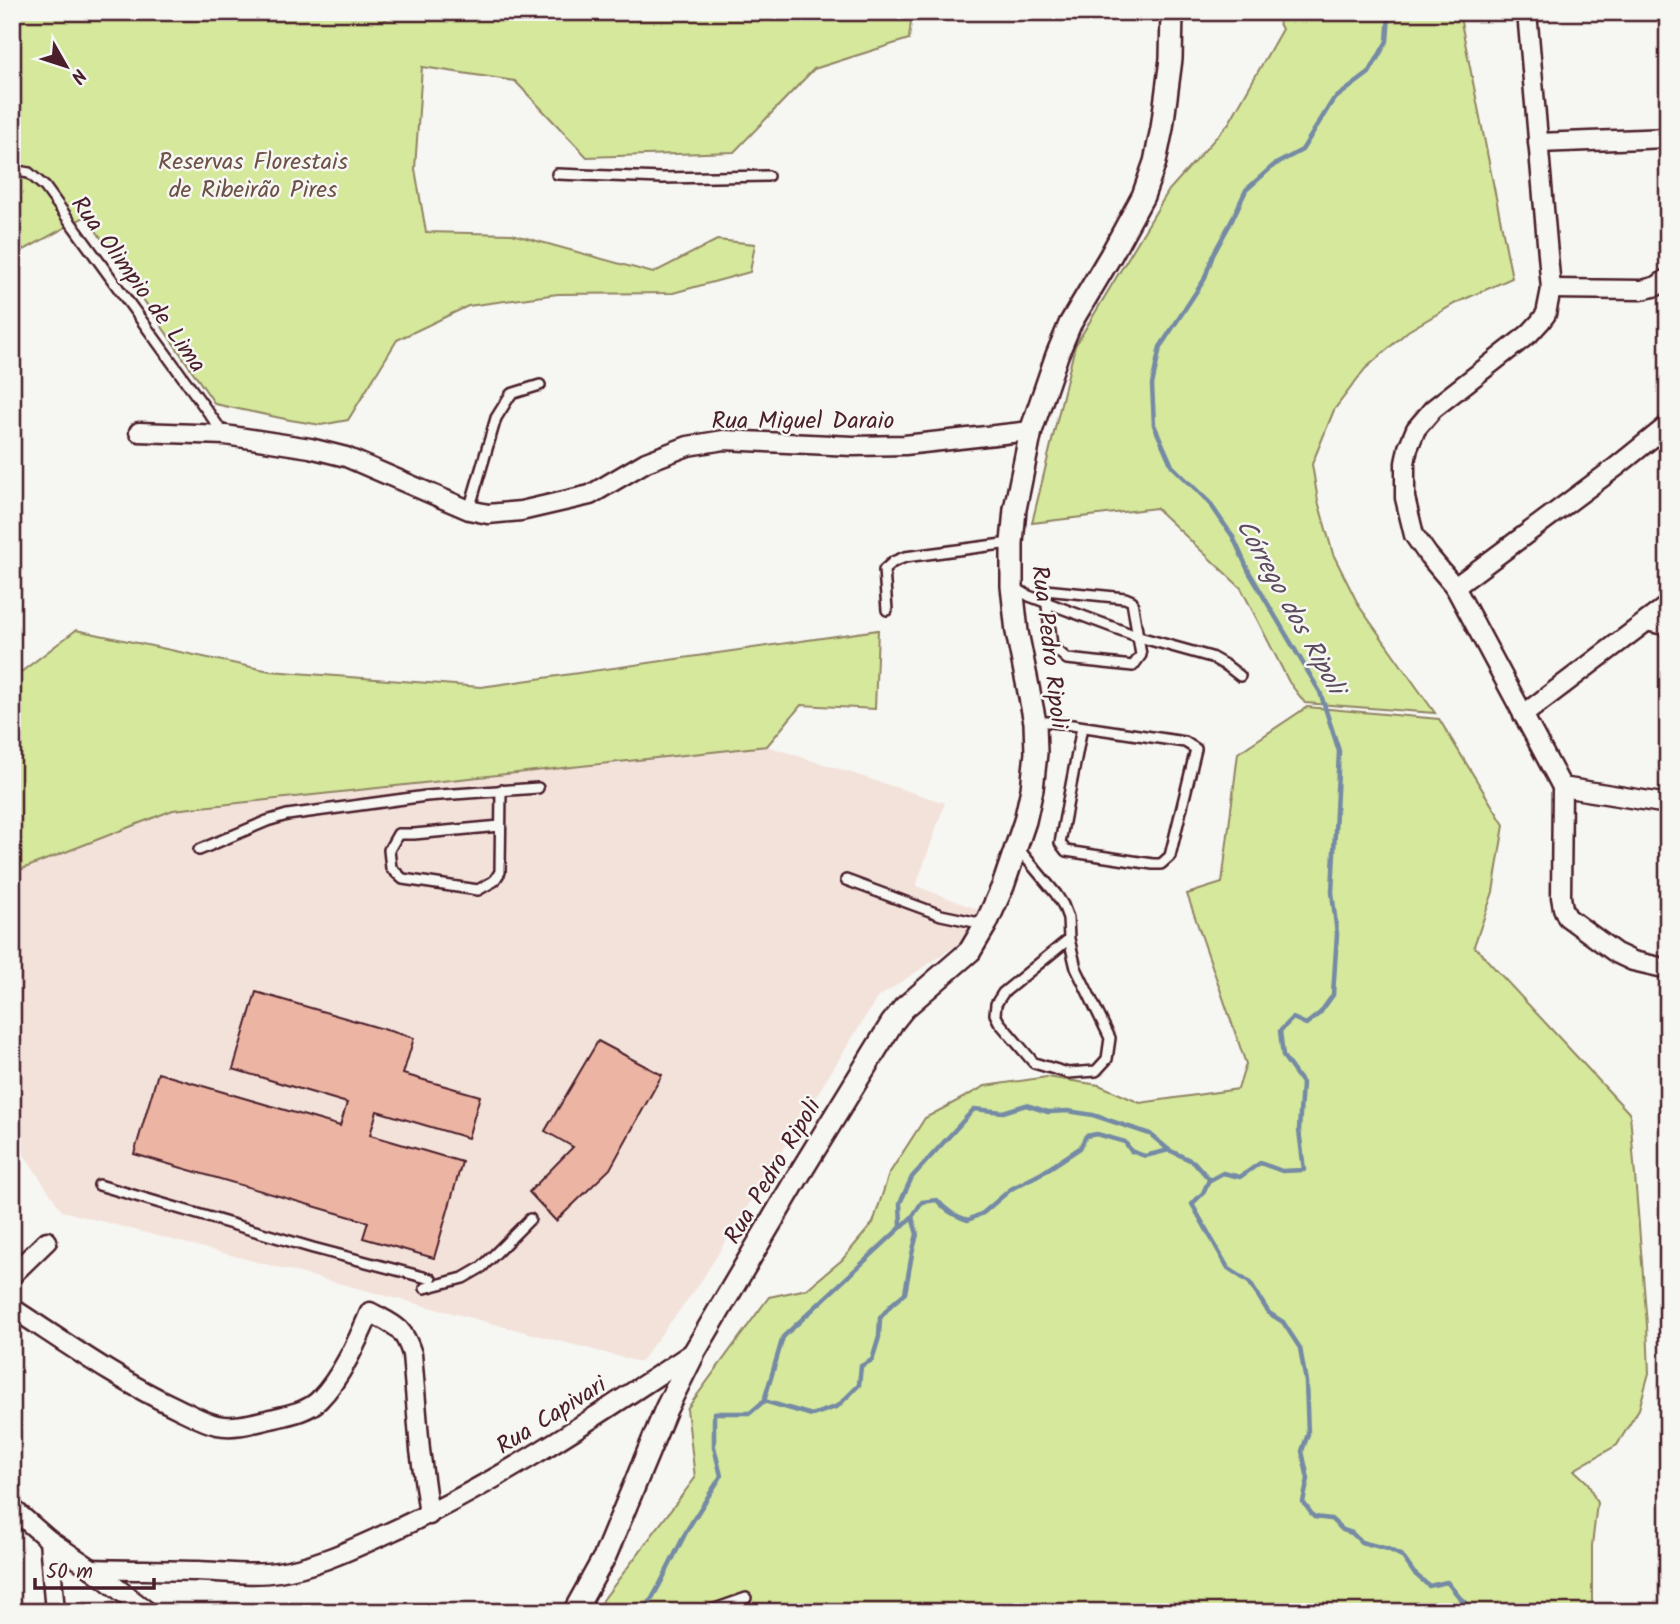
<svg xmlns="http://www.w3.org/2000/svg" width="1680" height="1624" font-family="Kalam,sans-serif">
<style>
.built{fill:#f3e2da}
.green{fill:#d5e89c;stroke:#908464;stroke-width:2}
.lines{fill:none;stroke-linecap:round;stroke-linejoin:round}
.stream{stroke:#758aa4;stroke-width:4.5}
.building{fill:#ecb4a3;stroke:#4a1f2b;stroke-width:2}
.service-casing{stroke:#4a1f2b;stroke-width:14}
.minor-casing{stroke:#4a1f2b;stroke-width:23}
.tertiary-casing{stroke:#4a1f2b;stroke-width:26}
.service{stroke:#f6f6f2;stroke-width:9}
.minor{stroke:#f6f6f2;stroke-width:18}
.tertiary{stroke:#f6f6f2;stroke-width:21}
.labels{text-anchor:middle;stroke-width:5;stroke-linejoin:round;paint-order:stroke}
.park-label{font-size:24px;fill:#6d5147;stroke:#f6f6f2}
.street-label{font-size:24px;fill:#4a1f2b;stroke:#f6f6f2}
.water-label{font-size:26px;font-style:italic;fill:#5c4c5d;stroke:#f6f6f2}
</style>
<rect width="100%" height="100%" fill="#f6f6f2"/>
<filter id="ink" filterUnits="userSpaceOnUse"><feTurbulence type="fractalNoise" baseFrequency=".0143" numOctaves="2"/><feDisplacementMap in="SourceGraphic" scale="14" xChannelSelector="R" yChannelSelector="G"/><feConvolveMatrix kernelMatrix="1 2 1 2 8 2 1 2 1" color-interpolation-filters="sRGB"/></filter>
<g filter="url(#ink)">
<path class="built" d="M767 746 945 803 916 886 979 910 963 941 877 998 698 1286 640 1362 62 1211 12 1137V873L173 810Z"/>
<g class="green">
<path d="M12 12H381L385 19 406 12H912L909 39 814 69 734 152 587 157 515 81 422 67 415 169 426 232 512 234 653 273 717 240 755 244 750 272 673 293 558 294 468 306 397 340 348 420 321 425 290 420 215 404 86 216 24 250 12 237Z"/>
<path d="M1273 12H1459L1512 278 1456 303 1408 331 1365 369 1334 410 1312 464 1318 501 1333 554 1359 606 1435 713 1305 703 1289 682 1241 588 1156 508 1032 523 1075 346 1169 190 1229 123 1282 29Z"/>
<path d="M76 630 270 671 481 687 878 630 875 709 801 705 767 746 173 810 12 873V679Z"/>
<path d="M1307 707 1439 719 1504 825 1493 892 1474 946 1630 1114 1647 1325 1649 1373 1639 1409 1617 1445 1574 1470 1588 1483 1597 1503 1592 1546V1612H594L695 1478 687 1409 769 1297 807 1289 842 1260 873 1223 889 1174 925 1118 985 1086 1047 1077 1099 1085 1140 1103 1238 1089 1246 1064 1187 894 1222 883 1238 753Z"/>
</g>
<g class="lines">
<g class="stream">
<path d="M1209 1180 1203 1193 1192 1204 1228 1268 1250 1283 1269 1313 1283 1322 1300 1348 1306 1382 1307 1407 1308 1434 1302 1451 1308 1479 1303 1502 1314 1517 1331 1519 1343 1530 1352 1533 1361 1542 1388 1549 1402 1556 1414 1573 1429 1586 1447 1582 1460 1598 1476 1612"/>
<path d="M901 1226 900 1203 912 1177 974 1109 1003 1112 1026 1105 1048 1112 1068 1111 1093 1115 1150 1134 1169 1150"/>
<path d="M764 1401 812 1415 838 1406 859 1385 861 1366 872 1360 879 1337 880 1318 891 1305 905 1293 912 1254 917 1234 912 1217"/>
<path d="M644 1612 659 1586 687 1530 721 1476 714 1447V1413H750L764 1401 783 1337 912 1217 922 1202 937 1200C946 1211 955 1216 968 1220L983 1213 1011 1189 1042 1173 1080 1148 1086 1136 1097 1134 1125 1142 1131 1151 1145 1156 1169 1150 1194 1162 1210 1180 1223 1173 1240 1177 1260 1163 1282 1171 1304 1170 1299 1130 1302 1083 1283 1056 1280 1031 1293 1018 1306 1024 1320 1013 1333 995 1337 934 1332 892 1339 751 1320 692 1249 572 1233 537 1209 502 1172 466 1154 425 1152 385 1160 347 1204 280 1213 255 1232 220 1246 190 1274 165 1302 150 1333 100 1369 73 1387 41 1389 14 1388 12"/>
</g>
</g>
<g class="building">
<path d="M256 992 414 1038 403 1074 480 1096 468 1138 377 1111 370 1135 462 1162 434 1258 363 1238 368 1222 134 1154 158 1073 340 1126 347 1103 233 1069Z"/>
<path d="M598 1041 662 1075 610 1169 556 1221 529 1192 573 1147 545 1131Z"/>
</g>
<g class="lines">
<g class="service-casing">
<g id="service">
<path d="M12 170 29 173 45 187 224 434"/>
<path d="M557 174 662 178 768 176"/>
<path d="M469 510 496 418 511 394 540 385"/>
<path d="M1014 587 1029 596 1139 637 1211 657 1227 666 1240 676"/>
<path d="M1045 590 1125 598 1132 601 1141 655 1133 666 1067 659 1052 646Z"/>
<path d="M887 610 884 570 893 562 905 557 1010 543"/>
<path d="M1035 722H1052L1185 742 1196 749 1170 856 1161 864H1153L1066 851 1060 843 1082 727"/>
<path d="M500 826 414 834H398L389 850 391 868 403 879 478 890 494 881 500 872 501 790"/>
<path d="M1017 847 1056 894 1063 905 1068 918 1069 939 1076 968 1110 1038 1107 1059 1096 1071 1068 1073 1034 1063 999 1022 995 1014 996 1004 1003 993 1069 939"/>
<path d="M199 850 267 821 287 815 426 796 538 788"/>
<path d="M846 880 941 915 984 924"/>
<path d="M99 1185 313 1248 431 1279"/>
<path d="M425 1288 463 1278 482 1267 530 1219"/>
<path d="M580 1604 603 1612"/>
<path d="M706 1612 746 1598"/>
</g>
</g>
<g class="minor-casing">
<g id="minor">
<path d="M1527 12 1551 289 1546 314 1540 322 1530 333 1433 409 1416 429 1408 448 1405 463V498L1414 535 1428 555 1455 587 1562 787 1561 897 1563 908 1567 917 1616 953 1633 961 1668 969"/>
<path d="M1538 143 1668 138"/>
<path d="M1551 289 1642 290 1657 286 1668 278"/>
<path d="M139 432 225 435 310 448 346 457 469 510 488 514 521 511 590 495 646 462 688 446 724 440 853 446 905 445 1031 431"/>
<path d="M1455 587 1616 467 1668 425"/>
<path d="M1647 621 1668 626"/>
<path d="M1523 715 1668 605"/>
<path d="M1562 787 1668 804"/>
<path d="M12 1275 47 1241"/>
<path d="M12 1308C66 1343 119 1381 177 1408 190 1414 203 1422 217 1425 236 1429 256 1422 275 1418 291 1414 308 1411 319 1400 341 1378 358 1340 370 1312 394 1325 403 1326 412 1354L420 1450 429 1515"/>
<path d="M12 1508 49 1540 92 1569 148 1612"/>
<path d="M49 1540 55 1612"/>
<path d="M92 1569C127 1570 163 1570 198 1571 225 1572 252 1576 278 1572 318 1566 352 1549 388 1533 497 1484 596 1416 695 1351"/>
</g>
</g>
<g class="tertiary-casing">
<path id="tertiary" d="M574 1612 605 1556 666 1409 695 1351 797 1178 892 1023 904 1008 970 951 986 924 1003 886 1025 821 1032 789 1036 753 1035 722 1017 632 1012 586V543L1015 509 1031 431 1057 355 1070 324 1111 255 1143 196 1155 162 1162 128 1171 59 1172 12"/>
</g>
<use href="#service" class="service"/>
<use href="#minor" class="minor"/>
<use href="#tertiary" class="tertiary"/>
</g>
</g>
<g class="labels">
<g class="park-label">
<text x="253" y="169">Reservas Florestais<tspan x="253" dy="28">de Ribeirão Pires</tspan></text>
</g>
<g class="street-label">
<text transform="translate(139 284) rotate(54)" y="8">Rua Olimpio de Lima</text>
<text x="803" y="428">Rua Miguel Daraio</text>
<text transform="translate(1050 647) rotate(83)" y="8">Rua Pedro Ripoli</text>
<text transform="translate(772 1171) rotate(-59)" y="8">Rua Pedro Ripoli</text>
<text transform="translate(551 1415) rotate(-32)" y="8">Rua Capivari</text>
</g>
<g class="water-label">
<text transform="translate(1291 606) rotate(61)" y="9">Córrego dos Ripoli</text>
</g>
</g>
<rect width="1680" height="1624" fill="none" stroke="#f6f6f2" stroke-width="42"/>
<rect x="21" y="21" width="1638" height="1582" fill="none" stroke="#4a1f2b" stroke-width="2.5" filter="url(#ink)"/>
<g transform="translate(66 66) rotate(129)" stroke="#f6f6f2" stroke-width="5" paint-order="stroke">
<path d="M0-5L12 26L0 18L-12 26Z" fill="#4a1f2b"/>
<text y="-10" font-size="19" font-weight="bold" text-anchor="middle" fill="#4a1f2b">N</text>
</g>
<path d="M35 1578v10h119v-10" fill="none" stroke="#4a1f2b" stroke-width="3.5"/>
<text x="46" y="1578" font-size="21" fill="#4a1f2b" stroke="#f6f6f2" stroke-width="5" paint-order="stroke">50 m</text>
</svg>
